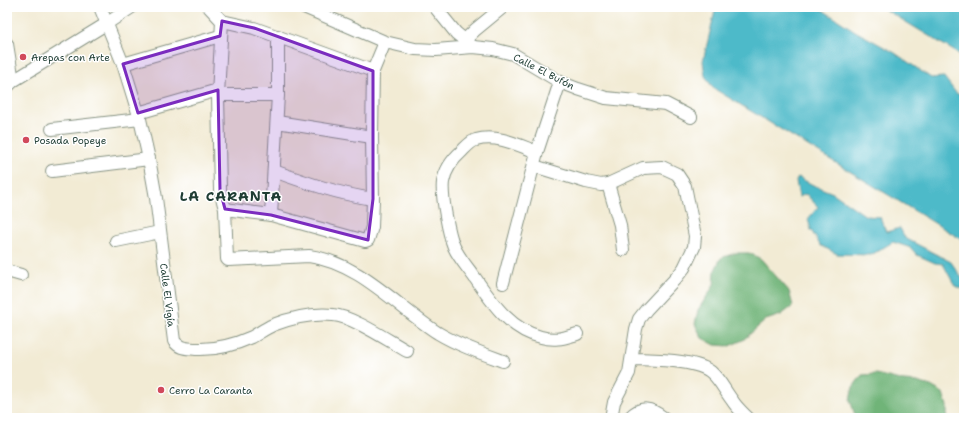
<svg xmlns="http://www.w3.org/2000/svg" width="971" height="425" font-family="'Shantell Sans',sans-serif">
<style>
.forest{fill:#70b478;stroke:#487856}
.water{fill:#4ebac9;stroke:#367c7e}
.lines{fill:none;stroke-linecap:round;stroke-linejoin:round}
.minor-casing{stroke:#889484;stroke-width:14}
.minor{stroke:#fff;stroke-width:12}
.marked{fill:#7b2cbf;fill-opacity:0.2;stroke:#7b2cbf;stroke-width:3;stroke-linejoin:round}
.poi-dot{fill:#d1495b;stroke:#fff;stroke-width:1.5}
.labels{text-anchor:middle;stroke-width:3;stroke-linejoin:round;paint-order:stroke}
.poi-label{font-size:10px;fill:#1f3d34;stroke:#fff;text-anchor:start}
.street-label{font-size:10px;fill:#1f3d34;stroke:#fff}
.district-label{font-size:14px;font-weight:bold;letter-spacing:1px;fill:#1f3d34;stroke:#fff}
</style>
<rect width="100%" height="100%" fill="#fff"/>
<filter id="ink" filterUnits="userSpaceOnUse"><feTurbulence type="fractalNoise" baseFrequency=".025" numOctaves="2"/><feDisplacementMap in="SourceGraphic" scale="8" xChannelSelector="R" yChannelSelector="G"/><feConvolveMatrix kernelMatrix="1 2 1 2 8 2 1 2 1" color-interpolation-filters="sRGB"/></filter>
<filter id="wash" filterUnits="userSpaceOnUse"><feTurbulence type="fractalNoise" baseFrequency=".012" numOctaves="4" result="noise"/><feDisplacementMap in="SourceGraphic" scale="16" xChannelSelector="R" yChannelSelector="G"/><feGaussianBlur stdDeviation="0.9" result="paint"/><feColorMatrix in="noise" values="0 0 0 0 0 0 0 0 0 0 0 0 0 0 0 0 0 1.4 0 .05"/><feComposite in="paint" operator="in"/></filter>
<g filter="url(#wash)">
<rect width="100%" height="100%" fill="#f2ebd4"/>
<g class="forest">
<path d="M735 253H749L761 259 789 291 793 306 781 315 766 320 743 340 729 346 715 345 702 338 695 324 698 310 714 285 715 270 721 258Z"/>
<path d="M876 374 904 381 917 382 931 386 943 393 947 406V418H856L850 400 853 387 862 375Z"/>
</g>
<g class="water">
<path d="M716 7H818L855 31 895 53 931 78 944 77 956 93 964 97V241L713 88 705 76 703 61Z"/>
<path d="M881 7H964V57Z"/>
<path d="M798 177 813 185 833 193 866 216 880 217 886 232 900 228 905 238 951 262 964 281V290L955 286 943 264 935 263 917 255 911 248 893 242 871 255 837 254 820 245 811 230 808 219 818 207 806 194 799 197 796 181Z"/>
</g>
</g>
<g filter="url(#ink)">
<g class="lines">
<g class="minor-casing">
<g id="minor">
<path d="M100 7 123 64 140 119 149 159 156 198 174 341C180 349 186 348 196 349 216 350 234 345 252 337 259 333 266 328 273 325 291 318 314 313 333 315 352 316 389 341 407 351"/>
<path d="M209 7 222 21 218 95 220 190 225 209 227 259 228 260 309 256C360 263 397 307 438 333 458 345 481 353 503 361"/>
<path d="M304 7 385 42 415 49 436 50 473 47 493 49 513 54 560 82 578 89 606 98 666 104 691 117"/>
<path d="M435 7 456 33 473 47"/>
<path d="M222 21 254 28 373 71"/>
<path d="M464 41 475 30 503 7"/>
<path d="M7 44 13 81"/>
<path d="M123 64 220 36"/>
<path d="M7 87 13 81 106 24 132 7"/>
<path d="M218 95H278"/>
<path d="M138 113 218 90"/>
<path d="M277 122 372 137"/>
<path d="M52 129 140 119"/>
<path d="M537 152C518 145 497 134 476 140 471 141 466 147 462 151 453 159 445 170 443 182 441 196 449 235 454 247 459 258 468 268 475 278 492 302 510 330 541 337 555 341 563 338 577 334"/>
<path d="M534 166 586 182 601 185 608 184 643 168 662 167 677 174 685 186 695 236 694 247 684 268 676 278 646 310 639 319 636 329 629 373 614 402 611 418"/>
<path d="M52 171 149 159"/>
<path d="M274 171C307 183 339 194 373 199"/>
<path d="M608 184 620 225 623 250"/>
<path d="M225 209 271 215 365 241 368 240 372 227 373 199 372 137 373 71 385 42"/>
<path d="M271 215 278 95V36"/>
<path d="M116 241 160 232"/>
<path d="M7 271 21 275"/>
<path d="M503 283 537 152 560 82"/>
<path d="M632 359C652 360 698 359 712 373 720 380 725 391 732 400 736 407 743 413 748 418"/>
<path d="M629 418C641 405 651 408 664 418"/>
</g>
</g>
<use href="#minor" class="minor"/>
</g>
</g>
<path class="marked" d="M222 21 254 28 373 71V199L368 240 271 215 225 209 220 190 218 90 138 113 123 64 220 36Z"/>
<g class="poi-dot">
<circle cx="23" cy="57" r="4"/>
<circle cx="26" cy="140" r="4"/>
<circle cx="161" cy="390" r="4"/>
</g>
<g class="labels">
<g class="poi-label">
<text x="31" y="61">Arepas con Arte</text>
<text x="34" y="144">Posada Popeye</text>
<text x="169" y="394">Cerro La Caranta</text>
</g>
<g class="street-label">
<text transform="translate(544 71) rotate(27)" y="4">Calle El Bufón</text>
<text transform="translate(168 295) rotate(83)" y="4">Calle El Vigía</text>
</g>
<g class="district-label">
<text x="231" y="201">LA CARANTA</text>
</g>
</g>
<rect width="971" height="425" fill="none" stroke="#fff" stroke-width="24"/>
</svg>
